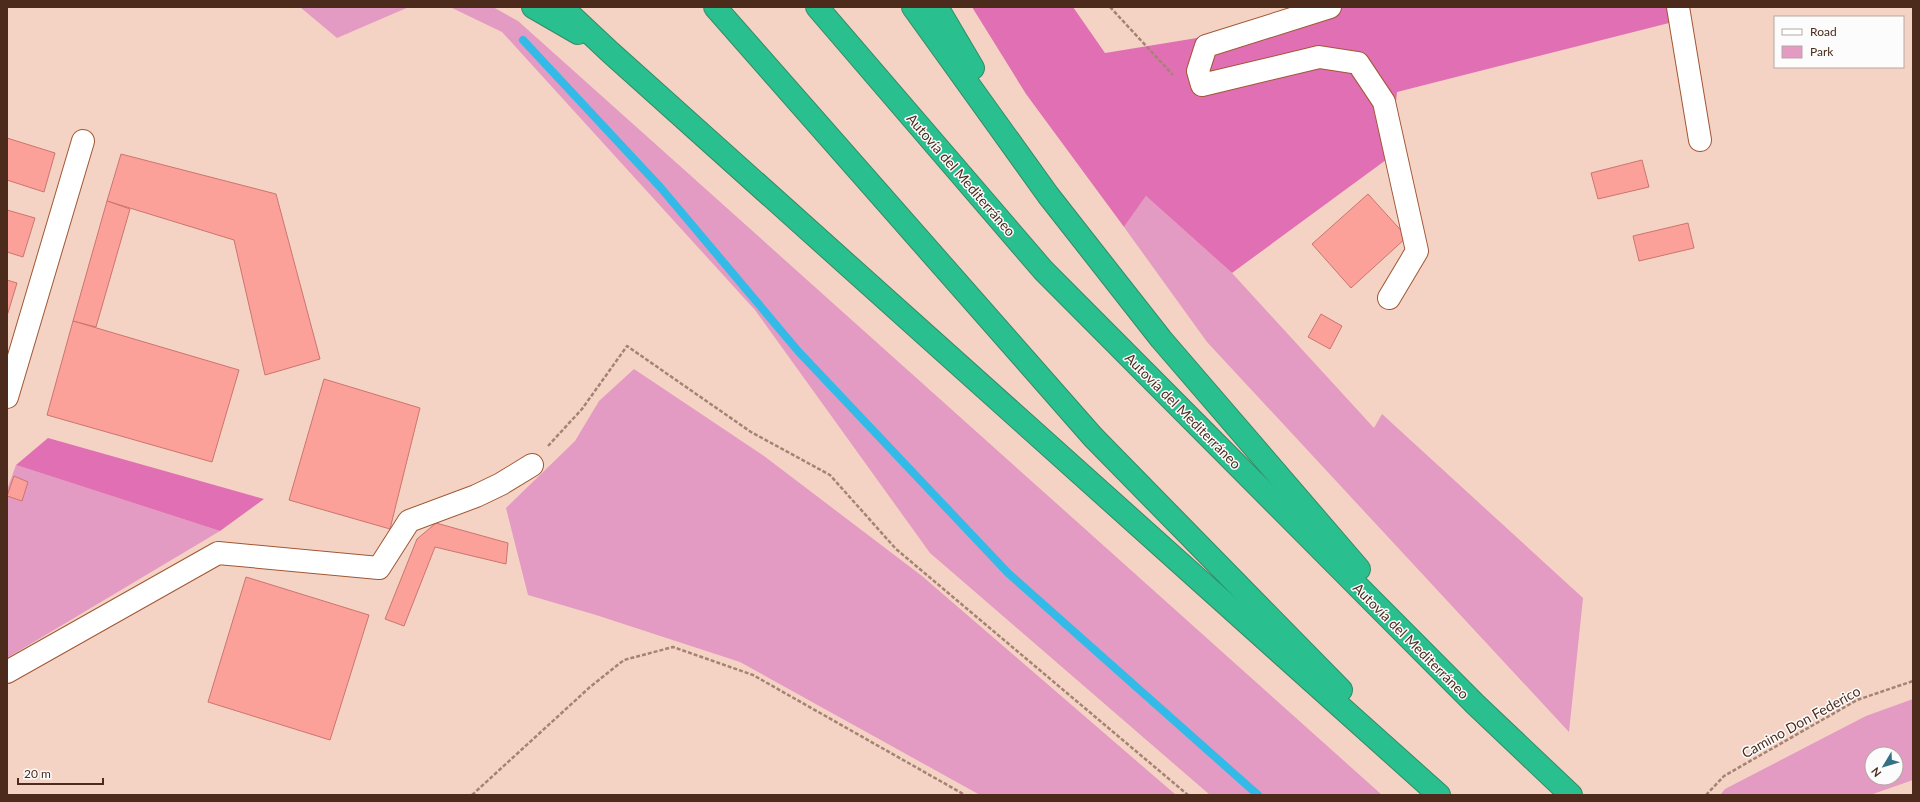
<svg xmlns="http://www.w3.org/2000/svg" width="1920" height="802" font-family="Lato,sans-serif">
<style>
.green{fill:#e39ac3;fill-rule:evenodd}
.forest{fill:#e070b3}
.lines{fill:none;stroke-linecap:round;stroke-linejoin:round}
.stream{stroke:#33bae6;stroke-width:8}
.building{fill:#fba199;stroke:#cb756f}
.minor-casing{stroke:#a15734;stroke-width:24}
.highway-casing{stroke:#358b66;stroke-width:24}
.path{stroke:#a48374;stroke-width:2.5;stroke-dasharray:4 2;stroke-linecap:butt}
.minor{stroke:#fff;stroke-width:22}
.highway{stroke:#29bf8e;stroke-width:22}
.labels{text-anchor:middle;stroke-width:3;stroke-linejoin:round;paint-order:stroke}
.street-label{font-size:14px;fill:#4c2b1c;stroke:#fcfcfc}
</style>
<rect width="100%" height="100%" fill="#f5d3c4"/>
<g class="green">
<path d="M300 7H409L337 38Z"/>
<path d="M450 7H493L518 21 1382 795H1210L930 553 755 310 502 32Z"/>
<path d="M1146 196 1232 273 1374 428 1382 414 1583 598 1569 732 1207 342 1124 227Z"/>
<path d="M634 369 764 456 922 576 1176 795H980L740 662 596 615 528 595 506 508 575 441 599 401Z"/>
<path d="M16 465 220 531 7 658V490Z"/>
<path d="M1913 699V780L1870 795H1720L1725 789 1866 716ZM1872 754H1896V778H1872Z"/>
</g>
<g class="forest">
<path d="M972 7H1073L1105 53 1319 18 1331 7H1670L1673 22 1397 92 1390 157 1232 273 1146 196 1124 227 1026 94Z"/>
<path d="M48 438 264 499 220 531 16 465Z"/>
</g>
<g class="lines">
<path class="stream" d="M523 40 661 188 798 351 1008 573 1258 795"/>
</g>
<g class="building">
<path d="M7 138 55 153 44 192 7 180Z"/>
<path d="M121 154 276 194 320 359 265 375 234 240 107 201Z"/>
<path d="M1642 160 1649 187 1598 199 1591 173Z"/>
<path d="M1368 194 1407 237 1351 288 1312 244Z"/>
<path d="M107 201 130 209 96 327 73 321Z"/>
<path d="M7 210 35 218 23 257 7 252Z"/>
<path d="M1688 223 1694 248 1639 261 1633 236Z"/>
<path d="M7 280 17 283 7 316Z"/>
<path d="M1321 314 1342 326 1330 349 1308 337Z"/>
<path d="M73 321 239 370 212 462 47 415Z"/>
<path d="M324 379 420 408 390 529 289 500Z"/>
<path d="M14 476 28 482 22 501 7 496Z"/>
<path d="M436 523 508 543 506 564 435 547 404 626 385 619 417 539Z"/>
<path d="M246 577 369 615 330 740 208 702Z"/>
</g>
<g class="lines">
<g class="minor-casing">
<g id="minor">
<path d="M1330 7 1206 46 1198 71 1202 85 1319 57 1358 63 1384 102 1417 251 1389 298"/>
<path d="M1678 7 1700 140"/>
<path d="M7 397 83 141"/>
<path d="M7 672 218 553 379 568 409 521 476 496 501 484 532 465"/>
</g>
</g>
<g class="highway-casing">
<g id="highway">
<path d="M533 7 578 33"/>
<path d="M562 7 610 52 1439 795"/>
<path d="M715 7 1093 437 1341 690"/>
<path d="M817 7 1043 270 1476 705 1571 795"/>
<path d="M913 7 1048 195 1161 339 1359 569"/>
<path d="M937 7 973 68"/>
</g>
</g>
<g class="path">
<path d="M1110 7 1173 75"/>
<path d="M548 446 582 409 627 346 751 432 830 475 896 549 1188 795"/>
<path d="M472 795 590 687 624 660 673 647 753 675 965 795"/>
<path d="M1706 795 1724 776 1857 700 1913 681"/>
</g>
<use href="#minor" class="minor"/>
<use href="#highway" class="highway"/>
</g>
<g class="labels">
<g class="street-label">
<text transform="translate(961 175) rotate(49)" y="5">Autovía del Mediterráneo</text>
<text transform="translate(1183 411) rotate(45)" y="5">Autovía del Mediterráneo</text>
<text transform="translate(1411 641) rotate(45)" y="5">Autovía del Mediterráneo</text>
<text transform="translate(1801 722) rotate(-29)" y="5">Camino Don Federico</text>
</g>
</g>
<rect width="1920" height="802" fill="none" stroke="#4c2b1c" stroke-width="16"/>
<rect x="1774" y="16" width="130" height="52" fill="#fcfcfc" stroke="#b6a8a2"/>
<rect x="1782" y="29" width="20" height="6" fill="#ffffff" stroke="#b6a8a2"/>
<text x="1810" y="36" font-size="12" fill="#4c2b1c">Road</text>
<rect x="1782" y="46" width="20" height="12" fill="#e39ac3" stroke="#b6a8a2"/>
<text x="1810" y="56" font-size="12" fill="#4c2b1c">Park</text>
<g transform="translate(1884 766) rotate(232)"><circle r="19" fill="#fcfcfc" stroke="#b6a8a2"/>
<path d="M0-3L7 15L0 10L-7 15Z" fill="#347187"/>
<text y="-6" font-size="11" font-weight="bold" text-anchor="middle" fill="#4c2b1c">N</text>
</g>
<path d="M18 778v6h85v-6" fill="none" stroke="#4c2b1c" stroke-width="2"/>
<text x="24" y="778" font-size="12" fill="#4c2b1c" stroke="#fcfcfc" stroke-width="3" paint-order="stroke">20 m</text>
</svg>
